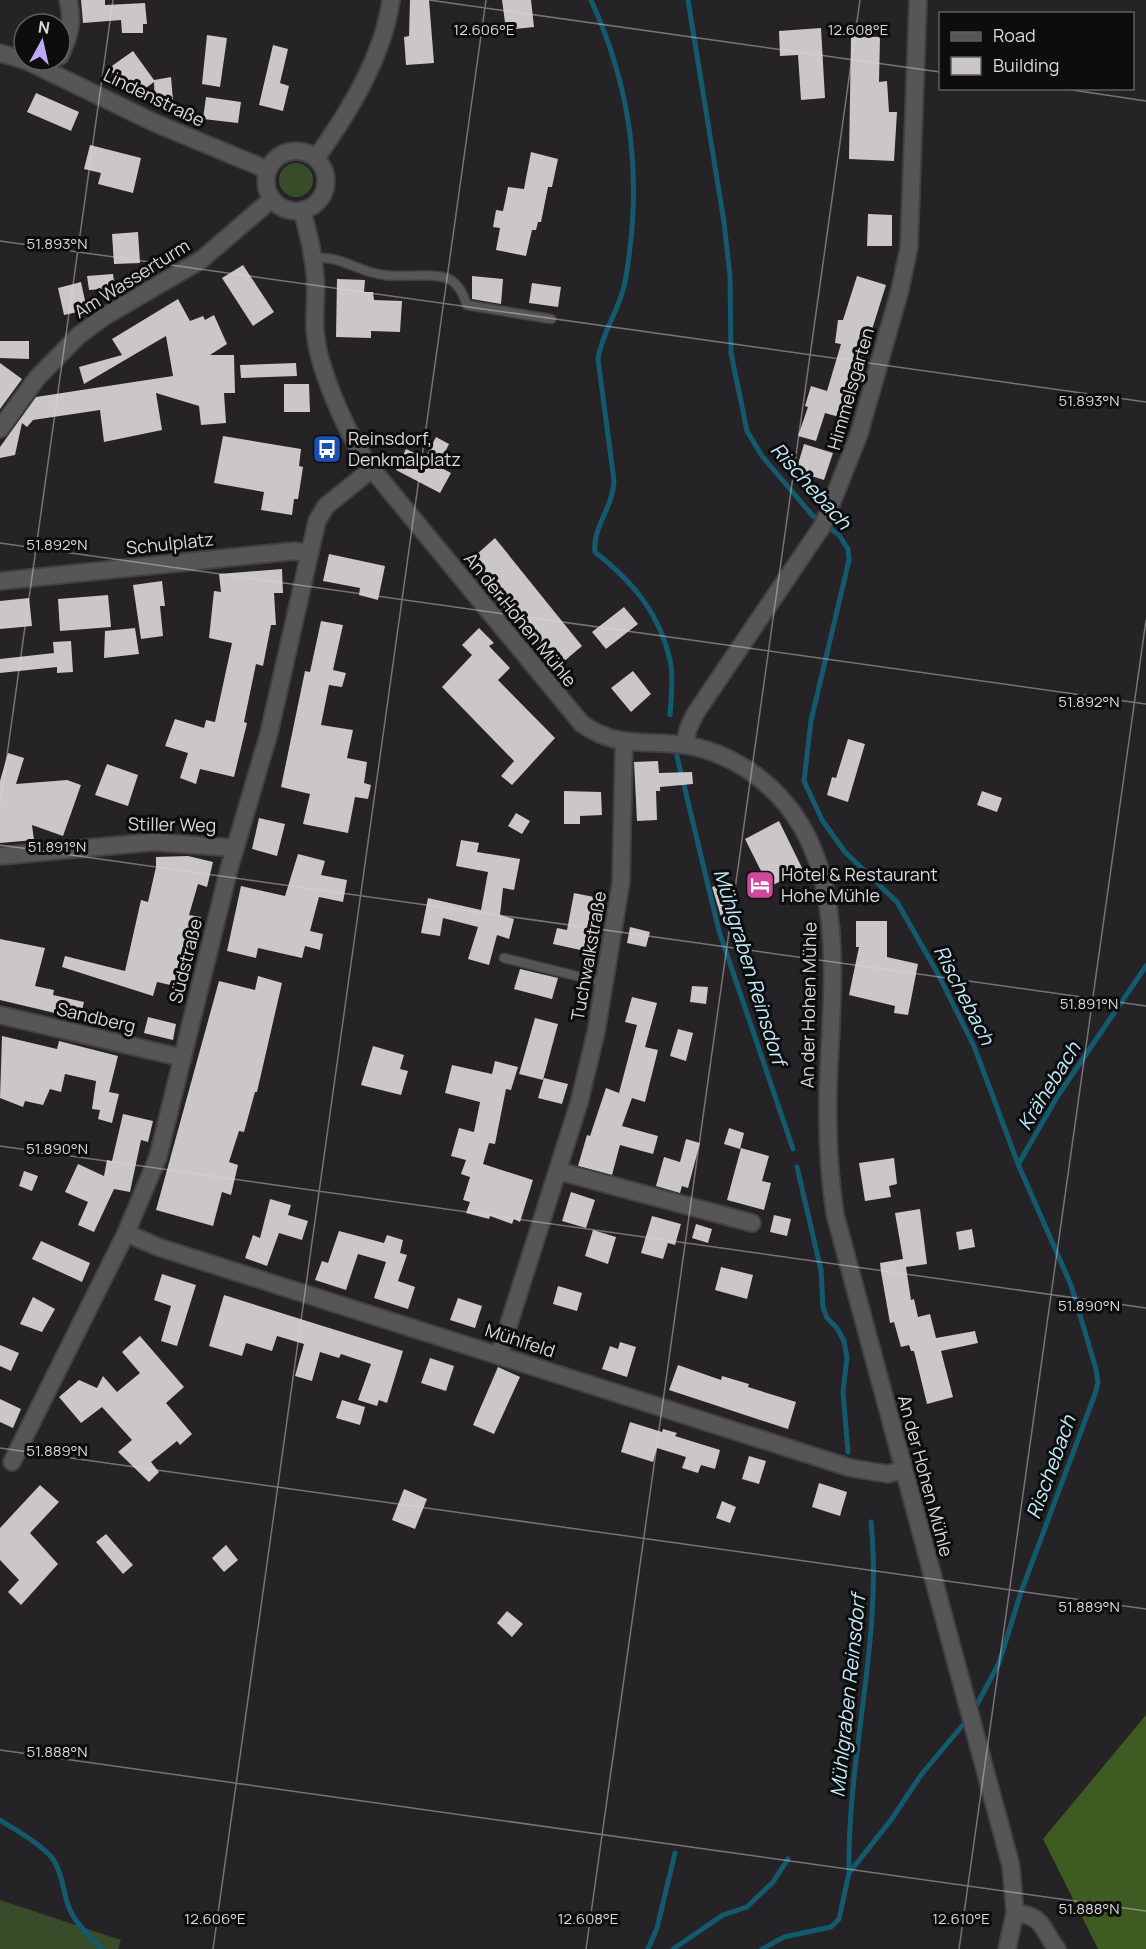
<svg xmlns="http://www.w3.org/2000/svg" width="1146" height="1949" font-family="Manrope,sans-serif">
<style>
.green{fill:#394c29}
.forest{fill:#3e5b21}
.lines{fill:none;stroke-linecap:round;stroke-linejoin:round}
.stream{stroke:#145a6e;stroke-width:5}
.building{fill:#cac6c9}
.service-casing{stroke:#424043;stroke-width:11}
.minor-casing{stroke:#424043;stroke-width:20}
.tertiary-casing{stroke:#424043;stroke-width:20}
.service{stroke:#575656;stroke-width:8}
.minor{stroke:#575656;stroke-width:16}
.tertiary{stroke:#575656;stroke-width:16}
.ticks{fill:none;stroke:#d9d8da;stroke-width:1.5;stroke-opacity:0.45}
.labels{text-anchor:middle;stroke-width:6;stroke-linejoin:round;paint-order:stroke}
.street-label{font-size:18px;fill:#d9d8da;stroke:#0e0d0e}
.poi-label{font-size:18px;fill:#d9d8da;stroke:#0e0d0e;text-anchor:start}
.water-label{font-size:20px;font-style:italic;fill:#c1ebfb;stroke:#0e0d0e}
.ticks-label{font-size:15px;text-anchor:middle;fill:#d9d8da;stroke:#0e0d0e;stroke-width:6;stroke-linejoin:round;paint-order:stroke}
</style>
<rect width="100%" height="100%" fill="#252326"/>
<g class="green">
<circle cx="296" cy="180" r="17"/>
<path d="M0 1900 121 1940 118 1949H0Z"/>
</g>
<path class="forest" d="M1146 1715V1949H1098L1043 1839Z"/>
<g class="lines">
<g class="stream">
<path d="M591 0C633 92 643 182 625 282 620 309 602 332 598 359L614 481C613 507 592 529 595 552 632 581 659 612 670 660 674 676 671 698 670 715"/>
<path d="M688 0 724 222 730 276 731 353 747 431 762 456 812 515 839 535 848 549 849 560 811 721 804 781 822 820 845 852 897 902 938 974 974 1046 1018 1164 1071 1285 1096 1369 1098 1383 1095 1394 1021 1592 999 1663 974 1710"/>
<path d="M677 756 719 931 793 1149"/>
<path d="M1019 1163 1057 1097 1146 966"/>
<path d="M797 1167 821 1270 823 1307 827 1318 837 1328 844 1341 847 1357 843 1392 848 1452"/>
<path d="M0 1820C17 1831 40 1843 53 1859 63 1874 63 1892 69 1908 76 1925 90 1935 101 1949"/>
<path d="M849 1873C847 1755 883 1640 871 1522"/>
<path d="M648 1949 657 1928 675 1853"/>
<path d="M673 1949 723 1915 747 1907 773 1882 788 1859"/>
<path d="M762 1949 784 1937 831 1927 839 1919 849 1873 891 1820 921 1775 967 1720"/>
</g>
</g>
<g class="building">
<path d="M81 0H105V5L145 3 147 24H143V33H122L121 20 83 23Z"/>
<path d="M410 0H429L434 63 406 65 404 37 409 36Z"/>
<path d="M502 0H531L534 27 506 30Z"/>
<path d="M821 28 825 98 801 100 798 55 780 56 779 31Z"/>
<path d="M207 35 227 38 220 87 202 84Z"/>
<path d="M851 36 880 37 879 82 887 81 889 112H897L894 161 849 159Z"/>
<path d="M273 45 288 49 280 83 289 86 283 111 259 105Z"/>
<path d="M133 51 154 80 171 77 173 100 155 105 154 82 136 95 123 76 118 80 109 68Z"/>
<path d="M36 93 79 112 71 131 27 112Z"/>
<path d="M206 97 241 102 238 123 203 119Z"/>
<path d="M90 145 141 158 133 193 98 184 101 173 84 169Z"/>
<path d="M531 152 558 159 552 187H548L541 222H538L536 230H532L526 256 496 250 500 228 493 227 496 210 503 211 508 187 524 189Z"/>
<path d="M868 214 892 215V246H867Z"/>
<path d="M138 232 140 263 114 264 112 234Z"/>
<path d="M243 265 274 312 253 326 222 278Z"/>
<path d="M113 274 115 288 89 290 87 276Z"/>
<path d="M472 276 503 279 501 304 472 299Z"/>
<path d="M857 276 886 285 854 387 848 385 839 417 825 413 816 441 798 436 808 407 805 406 811 386 827 391 841 344 835 343 838 320H843Z"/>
<path d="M337 279 365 280 364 292H373L374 300 402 301 400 332 371 331V338L336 337Z"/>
<path d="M81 282 87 310 64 315 58 288Z"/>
<path d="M532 283 561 287 558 307 529 303Z"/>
<path d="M178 299 190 321 203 316 205 320 214 315 227 344 210 355H234L235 393H224L226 423 201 425 199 406 156 393 162 430 104 442 100 410 33 420 27 427 22 423 15 455 0 458V447L36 397 173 376 166 336 84 384 79 367 122 355 112 339Z"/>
<path d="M0 341H29V359L0 358Z"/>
<path d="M0 363 22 379 0 409Z"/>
<path d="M296 363 297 376 241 378 240 365Z"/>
<path d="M284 384H309L310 412H284Z"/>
<path d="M223 436 301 449 299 466 303 467 298 499H294L292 515 261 510 264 492 214 483Z"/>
<path d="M436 437 449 444 438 466 451 473 440 493 396 470 406 449 425 458Z"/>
<path d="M804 444 833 453 824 480 796 471Z"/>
<path d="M495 538 582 646 555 669 467 563Z"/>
<path d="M329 554 385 566 378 600 359 595 360 588 323 581Z"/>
<path d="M282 569 283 593H274L276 625H271L263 666 256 664 244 722 247 723 234 777 200 769 196 784 180 778 188 753 165 746 175 719 204 728 206 720 215 722 232 643 209 638 214 591 221 592 219 574Z"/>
<path d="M162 581 165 606H160L163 636 141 639 133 585Z"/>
<path d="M108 595 111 627 60 631 58 599Z"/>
<path d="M29 598 32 626 0 629V601Z"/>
<path d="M624 607 638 624 606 649 592 632Z"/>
<path d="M321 621 343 625 333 670 346 673 342 687 329 685 321 725 353 730 347 758 367 762 364 783 371 785 368 799 355 797 348 833 303 824 310 794 281 787 305 671 310 672Z"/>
<path d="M135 628 139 654 104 658 105 631Z"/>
<path d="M479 628 494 643 489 646 510 668 498 680 555 738 512 785 501 776 514 761 442 687 472 655 462 645Z"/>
<path d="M71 641 73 672 57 673V667L0 673V659L54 653 53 642Z"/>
<path d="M633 671 651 694 631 712 611 688Z"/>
<path d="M848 739 865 744 848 802 827 795 832 777 836 778Z"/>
<path d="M8 753 24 758 16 784 67 780 81 785 63 836 32 825 34 840 0 843V781Z"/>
<path d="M658 761 659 773 692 772 693 784 660 787V791H656L657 820 637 821 634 762Z"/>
<path d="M107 764 138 775 128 806 95 795Z"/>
<path d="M564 791 601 792 602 815 580 816V824H564Z"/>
<path d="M982 791 1002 798 997 812 977 805Z"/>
<path d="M516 813 530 821 522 834 508 826Z"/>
<path d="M259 818 285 824 277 856 252 849Z"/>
<path d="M779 821 803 870 769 887 745 839Z"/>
<path d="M461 840 479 843 477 852 520 859 514 890 503 888 500 915 514 919 509 939 497 935 489 965 468 959 478 927 443 918 440 936 421 933 428 898 481 910 488 872 456 866Z"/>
<path d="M298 854 325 861 321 875 347 880 343 902 319 897 310 931 323 934 320 950 305 946 302 958 258 948 256 958 227 951 241 886 285 896Z"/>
<path d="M188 856 213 862 207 887 198 884 189 915 201 917 184 988 157 982 153 996 62 967 65 956 125 971 141 900 148 902 156 867V857Z"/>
<path d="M728 883 738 919 723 923 712 887Z"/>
<path d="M574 893 604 899 597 933 589 932 585 951 553 944 557 928 567 930Z"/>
<path d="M856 921H887V957L918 964 908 1015 894 1013 895 1006 849 995 859 947H856Z"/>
<path d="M630 927 650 932 646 947 627 943Z"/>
<path d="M0 939 45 948 35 986 54 990 53 995 84 1002 80 1019 0 1000Z"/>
<path d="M520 969 558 978 552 999 514 989Z"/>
<path d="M258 976 282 983 257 1092H255L244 1132 239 1131 229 1162 238 1165 231 1195 222 1192 213 1226 156 1210 219 981 255 990Z"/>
<path d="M692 986 708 987 706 1004 690 1002Z"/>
<path d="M632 997 657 1003 645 1047 658 1050 645 1102 632 1098 622 1126 658 1136 653 1154 620 1145 612 1175 578 1166 587 1135 590 1136 606 1088 619 1093 637 1025 625 1022Z"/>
<path d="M148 1017 176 1024 173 1040 144 1033Z"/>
<path d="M535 1018 558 1024 543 1080 519 1074Z"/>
<path d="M678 1029 693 1033 686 1061 670 1056Z"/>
<path d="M2 1036 57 1049 59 1041 118 1056 109 1092 119 1094 112 1123 98 1119 100 1110 92 1109 96 1081 65 1074 61 1092 50 1089 43 1105 25 1101 23 1107 0 1098Z"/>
<path d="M373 1046 404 1055 400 1069 408 1071 401 1095 361 1085Z"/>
<path d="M495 1061 518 1067 511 1090 506 1089 495 1144 489 1143 483 1164 533 1180 520 1222 514 1219 512 1224 490 1216 489 1219 466 1213 470 1202 463 1200 470 1177 461 1174 466 1160 451 1156 459 1128 474 1132 480 1102 445 1093 452 1065 492 1074Z"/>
<path d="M544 1078 568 1084 562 1104 538 1098Z"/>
<path d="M123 1114 153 1121 148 1142 141 1140 130 1192 114 1189 94 1232 78 1225 88 1202 65 1192 78 1164 104 1176 107 1160 112 1161Z"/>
<path d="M729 1128 744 1133 740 1149 724 1144Z"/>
<path d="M686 1139 700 1143 688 1188 682 1186 680 1193 656 1186 664 1157 680 1162Z"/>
<path d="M741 1148 769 1156 762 1181 771 1183 764 1210 727 1200Z"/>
<path d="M894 1158 897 1184 889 1186 891 1197 865 1201 859 1163Z"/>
<path d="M24 1171 38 1176 32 1191 19 1186Z"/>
<path d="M571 1192 595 1200 586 1228 562 1221Z"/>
<path d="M270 1199 291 1205 288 1215 308 1221 302 1240 279 1233 267 1266 245 1258 253 1235 260 1238Z"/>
<path d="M920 1209 927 1264 906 1267 911 1300 914 1299 918 1317 930 1314 936 1338 975 1331 978 1343 941 1351 953 1397 927 1404 914 1351H911L909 1345 901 1347 894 1322 890 1323 881 1272 880 1263 903 1259 895 1213Z"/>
<path d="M774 1215 791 1219 787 1236 770 1232Z"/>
<path d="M652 1216 681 1224 675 1245 668 1243 663 1259 641 1253Z"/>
<path d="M696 1224 712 1229 708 1243 692 1238Z"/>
<path d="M972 1229 975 1247 959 1250 956 1232Z"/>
<path d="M593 1230 616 1237 608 1264 585 1256Z"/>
<path d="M339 1231 384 1243 387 1235 403 1240 400 1253 407 1255 398 1281 415 1287 408 1309 374 1298 386 1262 358 1254 346 1290 315 1280 322 1261 328 1263Z"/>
<path d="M41 1241 90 1263 82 1282 32 1259Z"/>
<path d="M721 1267 753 1275 747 1299 715 1290Z"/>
<path d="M162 1274 196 1285 177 1346 161 1341 171 1306 154 1300Z"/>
<path d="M558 1286 582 1293 577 1311 553 1304Z"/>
<path d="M224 1295 403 1351 387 1403 379 1400 377 1406 358 1400 371 1364 341 1354 339 1358 320 1352 312 1381 295 1376 304 1344 277 1336 272 1351 246 1343 242 1356 209 1346Z"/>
<path d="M33 1297 55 1309 42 1332 20 1324Z"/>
<path d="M458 1298 482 1306 475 1328 450 1320Z"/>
<path d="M140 1336 184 1387 166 1403 192 1434 180 1445 177 1441 151 1462 159 1472 149 1482 118 1452 132 1440 102 1407 81 1423 59 1397 79 1380 97 1388 103 1376 117 1392 140 1373 122 1352Z"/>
<path d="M620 1342 636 1347 627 1377 602 1369 610 1346 618 1349Z"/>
<path d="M0 1345 19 1353 11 1371 0 1366Z"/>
<path d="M430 1358 454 1366 446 1391 421 1383Z"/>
<path d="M678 1365 721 1380 722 1376 749 1384 748 1387 796 1402 788 1429 669 1390Z"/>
<path d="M498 1367 520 1377 494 1434 473 1425Z"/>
<path d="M0 1399 21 1409 13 1428 0 1422Z"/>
<path d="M342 1400 365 1407 360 1425 336 1418Z"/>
<path d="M630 1422 662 1432 663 1429 677 1433 675 1436 720 1450 715 1469 701 1465 698 1473 682 1468 686 1457 657 1448 653 1462 621 1452Z"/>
<path d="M749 1456 766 1461 759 1484 742 1479Z"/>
<path d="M819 1483 847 1492 840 1516 812 1507Z"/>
<path d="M40 1485 59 1502 30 1533 58 1564 21 1605 8 1592 19 1580 0 1560V1528Z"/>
<path d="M404 1489 427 1499 415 1529 392 1520Z"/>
<path d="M722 1501 736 1507 730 1523 716 1518Z"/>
<path d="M106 1534 133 1565 123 1574 96 1542Z"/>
<path d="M226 1545 238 1560 224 1572 212 1558Z"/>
<path d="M507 1611 523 1624 512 1637 497 1623Z"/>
</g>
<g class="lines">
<g class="service-casing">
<g id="service">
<path d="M313 258C342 255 357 272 384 275 402 278 435 272 449 279 460 285 463 295 467 305L551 319"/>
<path d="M504 958 605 983"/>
</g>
</g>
<g class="minor-casing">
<g id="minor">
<path d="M60 56C69 37 74 21 68 0"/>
<path d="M0 429 37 378 78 336 105 316 201 260 272 199"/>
<path d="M0 581 294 551 308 553"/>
<path d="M685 745 688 729 695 714 823 525 859 434 900 290 909 247 918 0"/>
<path d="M0 856 153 842 235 848"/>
<path d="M0 1015 183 1058"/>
<path d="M558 1171 752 1223"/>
<path d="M126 1233 158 1247 851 1468 888 1474 903 1470"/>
<path d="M499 1355 579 1103 596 1032 621 882 624 742"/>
<path d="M12 1462 126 1233 158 1157 229 869 269 733 317 521 326 506 372 469"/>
<path d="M1015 1913C1045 1916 1041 1929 1057 1949"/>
</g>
</g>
<g class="tertiary-casing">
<g id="tertiary">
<path d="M0 53 24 60"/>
<path d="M25 60 155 123 268 170"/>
<circle cx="296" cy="181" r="30"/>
<path d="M316 158C349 112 383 57 391 0"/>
<path d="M302 211C308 231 313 253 315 274 317 292 314 311 315 329 317 368 349 439 372 469L582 724C614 746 636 741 673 744 698 745 724 755 745 768 856 838 831 981 828 1092 827 1133 829 1174 835 1214L1011 1866 1015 1913 1007 1949"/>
</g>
</g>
<use href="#service" class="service"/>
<use href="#minor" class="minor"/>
<use href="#tertiary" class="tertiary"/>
</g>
<path class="ticks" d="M429 0 940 72M1059 88 1146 101M0 241 1146 402M0 543 1146 704M0 805 113 0M0 845 1146 1006M0 1146 1146 1308M0 1448 1146 1609M0 1750 1146 1911M213 1949 486 0M586 1949 860 0M959 1949 1146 620"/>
<defs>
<g id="bus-square" transform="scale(1.5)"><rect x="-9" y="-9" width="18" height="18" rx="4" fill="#1a4fb4" stroke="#0e0d0e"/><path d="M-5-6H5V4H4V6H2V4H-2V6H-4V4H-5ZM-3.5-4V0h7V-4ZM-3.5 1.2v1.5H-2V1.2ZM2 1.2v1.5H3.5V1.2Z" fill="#fff"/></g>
<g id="hotel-square" transform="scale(1.5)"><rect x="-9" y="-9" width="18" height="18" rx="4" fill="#d1479c" stroke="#0e0d0e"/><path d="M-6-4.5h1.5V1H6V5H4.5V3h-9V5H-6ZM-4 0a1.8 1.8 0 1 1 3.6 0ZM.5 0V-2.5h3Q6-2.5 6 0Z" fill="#fff"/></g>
</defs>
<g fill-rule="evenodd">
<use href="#bus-square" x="327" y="449"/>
<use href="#hotel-square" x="760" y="885"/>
</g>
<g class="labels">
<g class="street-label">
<text transform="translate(154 98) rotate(26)" y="6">Lindenstraße</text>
<text transform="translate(132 279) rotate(-32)" y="6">Am Wasserturm</text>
<text transform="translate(851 389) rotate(-74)" y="6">Himmelsgarten</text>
<text transform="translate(170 544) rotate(-6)" y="6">Schulplatz</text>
<text transform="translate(520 620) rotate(51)" y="6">An der Hohen Mühle</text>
<text transform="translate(172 825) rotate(1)" y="6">Stiller Weg</text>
<text transform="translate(589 956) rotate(-80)" y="6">Tuchwalkstraße</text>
<text transform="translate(186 961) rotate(-76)" y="6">Südstraße</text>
<text transform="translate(809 1005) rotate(-89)" y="6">An der Hohen Mühle</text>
<text transform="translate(96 1018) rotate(13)" y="6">Sandberg</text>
<text transform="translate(520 1341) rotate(18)" y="6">Mühlfeld</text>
<text transform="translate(925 1476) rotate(75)" y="6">An der Hohen Mühle</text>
</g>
<g class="poi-label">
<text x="348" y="445">Reinsdorf,<tspan x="348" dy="21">Denkmalplatz</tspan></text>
<text x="781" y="881">Hotel &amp; Restaurant<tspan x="781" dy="21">Hohe Mühle</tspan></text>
</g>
<g class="water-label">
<text transform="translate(811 486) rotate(48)" y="7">Rischebach</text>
<text transform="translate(750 967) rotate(73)" y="7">Mühlgraben Reinsdorf</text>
<text transform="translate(964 995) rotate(63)" y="7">Rischebach</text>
<text transform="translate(1049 1086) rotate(-58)" y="7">Krähebach</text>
<text transform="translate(1051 1467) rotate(-70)" y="7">Rischebach</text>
<text transform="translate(848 1696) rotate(-84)" y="7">Mühlgraben Reinsdorf</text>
</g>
</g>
<g class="ticks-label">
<text x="484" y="35">12.606°E</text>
<text x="858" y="35">12.608°E</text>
<text x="57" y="249">51.893°N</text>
<text x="1089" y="406">51.893°N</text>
<text x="57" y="550">51.892°N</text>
<text x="1089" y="707">51.892°N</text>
<text x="57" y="852">51.891°N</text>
<text x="1089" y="1009">51.891°N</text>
<text x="57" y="1154">51.890°N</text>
<text x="1089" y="1311">51.890°N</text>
<text x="57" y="1456">51.889°N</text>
<text x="1089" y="1612">51.889°N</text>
<text x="57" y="1757">51.888°N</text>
<text x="1089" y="1914">51.888°N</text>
<text x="215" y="1924">12.606°E</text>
<text x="588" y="1924">12.608°E</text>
<text x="961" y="1924">12.610°E</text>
</g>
<rect x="939" y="12" width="195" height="78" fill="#0e0d0e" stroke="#5f5e60" stroke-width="1.5"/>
<rect x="951" y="32" width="30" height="9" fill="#575656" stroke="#5f5e60" stroke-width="1.5"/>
<text x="993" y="42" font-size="18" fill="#d9d8da">Road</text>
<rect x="951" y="57" width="30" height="18" fill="#cac6c9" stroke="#5f5e60" stroke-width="1.5"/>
<text x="993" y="72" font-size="18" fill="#d9d8da">Building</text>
<g transform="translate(42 42) rotate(8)"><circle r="28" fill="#0e0d0e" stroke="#5f5e60" stroke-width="1.5"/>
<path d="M0-4.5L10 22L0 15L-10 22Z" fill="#bfa9f4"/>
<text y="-9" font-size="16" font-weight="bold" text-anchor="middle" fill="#d9d8da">N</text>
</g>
</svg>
